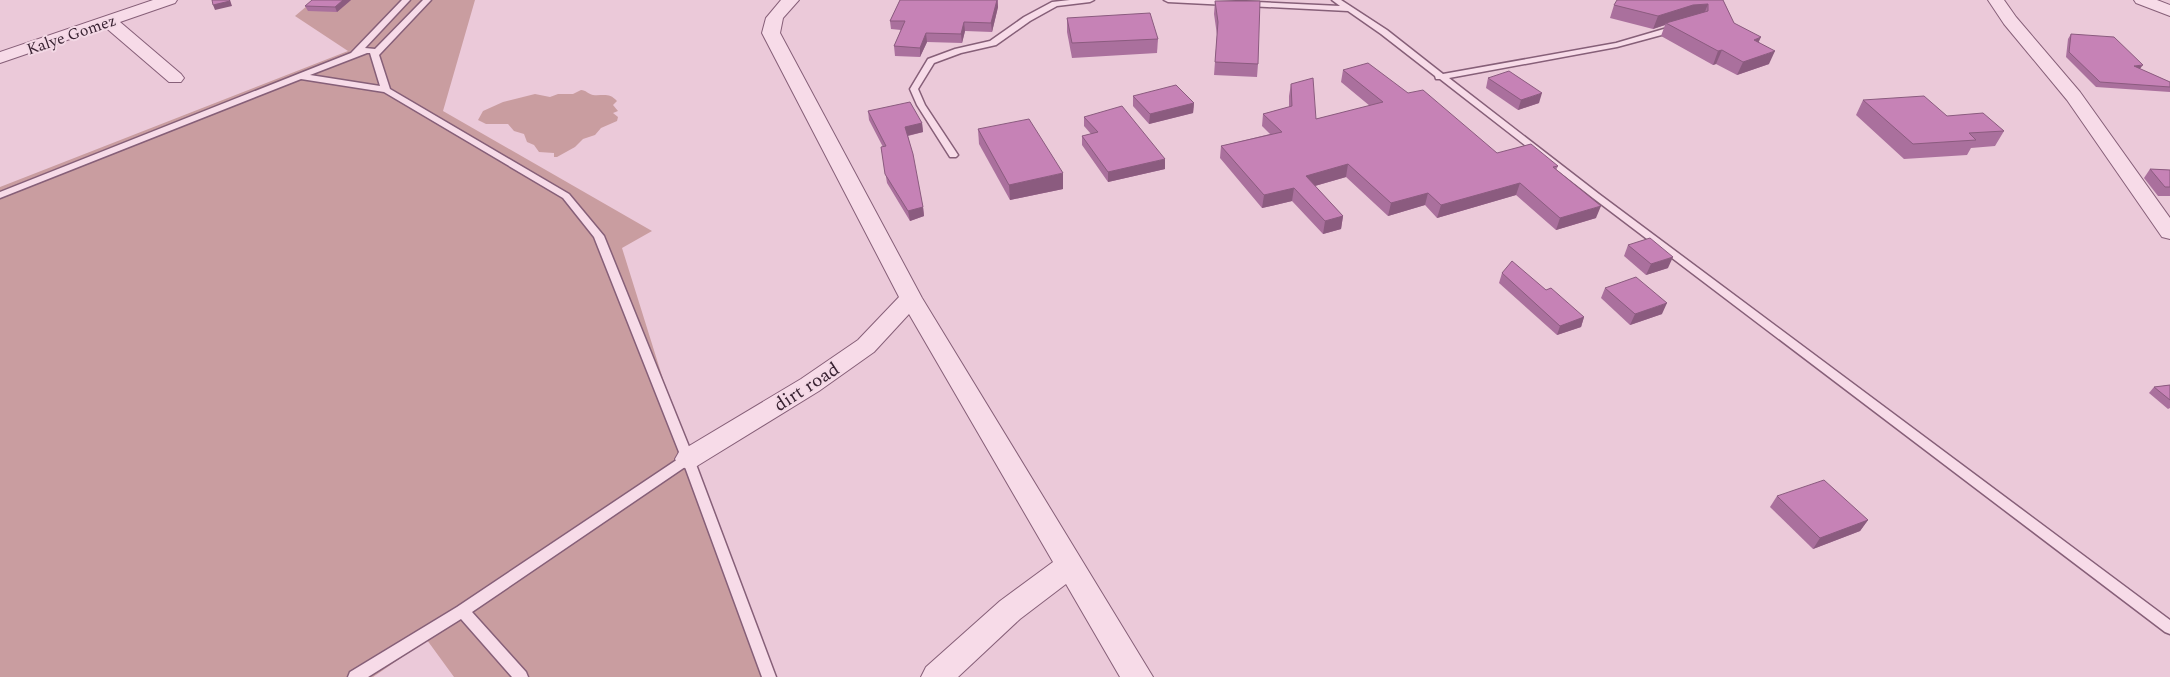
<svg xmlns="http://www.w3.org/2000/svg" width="2170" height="677" font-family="Spectral,serif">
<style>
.green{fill:#c99da0}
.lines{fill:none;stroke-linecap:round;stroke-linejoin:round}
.service-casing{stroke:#865f78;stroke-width:3}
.minor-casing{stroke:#865f78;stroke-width:2}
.service{fill:#f7dbe8;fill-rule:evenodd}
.minor{fill:#f7dbe8;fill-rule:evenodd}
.wall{fill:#aa709d}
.shaded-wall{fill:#8b5b7f}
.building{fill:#c682b6;stroke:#8b5b7f}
.labels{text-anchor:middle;stroke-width:4;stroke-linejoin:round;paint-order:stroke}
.far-street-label{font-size:16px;fill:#382131;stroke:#f3d8e5}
.street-label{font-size:19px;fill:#382131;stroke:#f3d8e5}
</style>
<rect width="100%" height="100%" fill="#ebc9d9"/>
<g class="green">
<path d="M314 0H475L443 111 652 231 622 248 688 459 769 677H454L427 640 373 677H0V187L348 51 295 16Z"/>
<path d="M581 90C586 90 588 94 593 95 603 96 609 92 617 101L613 105 618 111 613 113 618 117 617 121 601 128 595 135 583 139 575 147 557 157H554V153L539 152 534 145 527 142 524 134 514 131 508 124H486L478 120 483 111 503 102 535 94 550 97 558 94H573Z"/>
</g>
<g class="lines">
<g class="service-casing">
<g id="service">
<path d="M402 0H410L365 48 375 49 423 0H431L379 55 390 89 569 194 604 236 694 459 776 677H762L685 467 472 612 526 672 528 677H512L461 619 368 677H348L350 672 457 607 681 457 594 237 563 198 384 92 301 79 0 198V192L351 53ZM367 53H370L380 86 310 75Z"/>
<path d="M1070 0H1094L1090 2 1057 6 1030 21 996 45 961 53 934 63 918 89 925 105 958 155 956 157H950L917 105 910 89 928 59 955 49 990 41 1024 17 1052 2Z"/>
<path d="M1164 0H1215L1340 6 1332 0H1341L1387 30 1443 74 1616 43 1674 26H1680V30L1617 47 1449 78 1599 194 2170 620V634L2165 632 1593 198 1440 79H1436L1435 76 1381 34 1348 11 1168 2Z"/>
</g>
</g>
<g class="minor-casing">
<g id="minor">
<path d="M153 0H177L175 3 120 22 181 74 184 78 181 82H169L105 27 0 63V52Z"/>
<path d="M781 0H799L783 18 780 33 922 298 1153 677H1120L1066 584 1020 619 958 677H921L926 667 1000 601 1053 562 909 314 874 352 819 391 697 466 688 469 679 466 675 459 679 452 801 379 858 340 899 297 762 33 766 18Z"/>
<path d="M1988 0H2004L2016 17 2080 92 2170 218V239L2162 237 2067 100 2004 24Z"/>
<path d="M2134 0H2157L2170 5V16L2136 3Z"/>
</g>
</g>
<use href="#service" class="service"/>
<use href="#minor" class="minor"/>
</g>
<g class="wall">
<path d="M351 0 337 12 308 11 305 6Z"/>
<path d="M900 0H998V7L992 32 965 31 962 43 927 42 920 57 895 56 894 46 901 30 891 29 890 21Z"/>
<path d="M1723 0 1734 23 1759 42 1769 64 1737 75 1716 64 1713 65 1661 36 1665 25 1653 29 1610 18 1614 5Z"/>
<path d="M1215 1 1258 64 1257 77 1214 75 1217 35 1214 14Z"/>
<path d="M1067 18 1158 39 1157 53 1072 58 1067 32Z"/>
<path d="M2071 34 2140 69 2170 82V92L2096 87 2066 57 2068 39Z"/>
<path d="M1343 70 1408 93 1497 153 1558 166 1556 170 1596 218 1556 230 1516 195 1437 218 1425 205 1388 216 1346 177 1315 186 1343 216 1341 229 1323 234 1292 201 1262 208 1220 158 1221 146 1270 134 1262 126 1263 114 1289 107V96L1291 84 1316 119 1370 106 1341 82Z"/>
<path d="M1488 78 1539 103 1518 110 1486 88Z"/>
<path d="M1133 96 1194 103 1193 113 1149 124 1133 106Z"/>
<path d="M1863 100 1947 116 2004 131 1995 146 1971 148 1967 155 1904 159 1856 115Z"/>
<path d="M868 111 922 123 923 132 908 136 923 207 924 216 910 221 887 183 881 147H883L869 120Z"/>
<path d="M1084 117 1165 169 1108 182 1082 145V136L1091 134 1084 126Z"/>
<path d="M978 129 1063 189 1010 200 979 144Z"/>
<path d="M2150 169 2170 170V196H2158L2144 178Z"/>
<path d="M1628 245 1668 268 1646 275 1624 256Z"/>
<path d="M1502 273 1546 290 1584 317 1581 327 1557 335 1499 283Z"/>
<path d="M1605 288 1662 314 1630 325 1601 298Z"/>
<path d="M2170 385V408L2168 409 2149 393 2154 387Z"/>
<path d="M1777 496 1868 520 1860 531 1813 549 1770 507Z"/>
</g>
<g class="shaded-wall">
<path d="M229 0H230L232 6 215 10 213 5Z"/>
<path d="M343 0H351L337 12 335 7Z"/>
<path d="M997 0 998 7 992 32 991 23Z"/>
<path d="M1708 4 1703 17 1666 23 1665 25 1653 29 1658 16 1693 5Z"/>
<path d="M964 22 965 31 962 43 961 34Z"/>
<path d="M926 33 927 42 920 57V48Z"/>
<path d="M1761 37 1755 50 1754 40Z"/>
<path d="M1722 50 1716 64 1713 65 1718 51Z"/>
<path d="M1775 51 1769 64 1737 75 1743 62Z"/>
<path d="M2143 65 2139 70 2134 66Z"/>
<path d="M1542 93 1539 103 1518 110 1521 100Z"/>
<path d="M1194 103 1193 113 1149 124 1150 114Z"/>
<path d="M922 123 923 132 906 136 905 127Z"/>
<path d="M1165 159V169L1108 182V172Z"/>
<path d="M1348 164 1346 177 1304 189 1306 176Z"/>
<path d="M1063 173V189L1010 200 1009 185Z"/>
<path d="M1520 183 1516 195 1437 218 1441 205Z"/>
<path d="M1294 188 1292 201 1262 208 1264 195Z"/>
<path d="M1428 193 1425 205 1388 216 1391 203Z"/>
<path d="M1601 206 1596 218 1556 230 1560 218Z"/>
<path d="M923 207 924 216 910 221 908 211Z"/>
<path d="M1343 216 1341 229 1323 234 1325 221Z"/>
<path d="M1673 257 1668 268 1646 275 1651 264Z"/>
<path d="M1667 303 1662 314 1630 325 1635 314Z"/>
<path d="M1584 317 1581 327 1557 335 1560 326Z"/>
<path d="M1868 520 1860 531 1813 549 1820 538Z"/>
</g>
<g class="building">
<path d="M212 0H229L230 1 213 5Z"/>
<path d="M312 0H343L335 7 305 6Z"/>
<path d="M900 0H997L991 23 964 22 961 34 926 33 920 48 894 46 905 21H890Z"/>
<path d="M1617 0H1723L1734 23 1761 37 1754 40 1775 51 1743 62 1722 50 1718 51 1666 23 1708 11V4L1693 5 1658 16 1614 5Z"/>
<path d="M1215 1H1260L1258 64 1215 62 1218 22Z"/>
<path d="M1150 13 1158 39 1072 43 1067 18Z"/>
<path d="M2071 34 2114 37 2143 65 2134 66 2170 82V87L2100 82 2069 52Z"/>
<path d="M1368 63 1408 93 1423 90 1497 153 1531 144 1558 166 1553 167 1601 206 1560 218 1520 183 1441 205 1428 193 1391 203 1348 164 1306 176 1343 216 1325 221 1294 188 1264 195 1221 146 1282 132 1263 114 1292 106 1291 84 1313 78 1316 119 1383 102 1343 70Z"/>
<path d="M1509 71 1542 93 1521 100 1488 78Z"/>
<path d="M1176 85 1194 103 1150 114 1133 96Z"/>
<path d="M1924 96 1947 116 1983 113 2004 131 1969 133 1976 140 1913 144 1863 100Z"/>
<path d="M910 102 922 123 905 127 913 154 923 207 908 211 885 174 881 147 886 146 868 111Z"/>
<path d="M1122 106 1165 159 1108 172 1082 136 1098 132 1084 117Z"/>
<path d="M1029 119 1063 173 1009 185 978 129Z"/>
<path d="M2150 169 2170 170V187H2165Z"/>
<path d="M1650 238 1673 257 1651 264 1628 245Z"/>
<path d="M1512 261 1546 290 1551 288 1584 317 1560 326 1502 273Z"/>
<path d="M1636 277 1667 303 1635 314 1605 288Z"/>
<path d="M2170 385V400L2154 387Z"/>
<path d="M1824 480 1868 520 1820 538 1777 496Z"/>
</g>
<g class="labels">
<g class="far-street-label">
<text transform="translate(71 34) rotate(-19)" y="6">Kalye Gomez</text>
</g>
<g class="street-label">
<text transform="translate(806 386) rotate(-33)" y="7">dirt road</text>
</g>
</g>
</svg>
